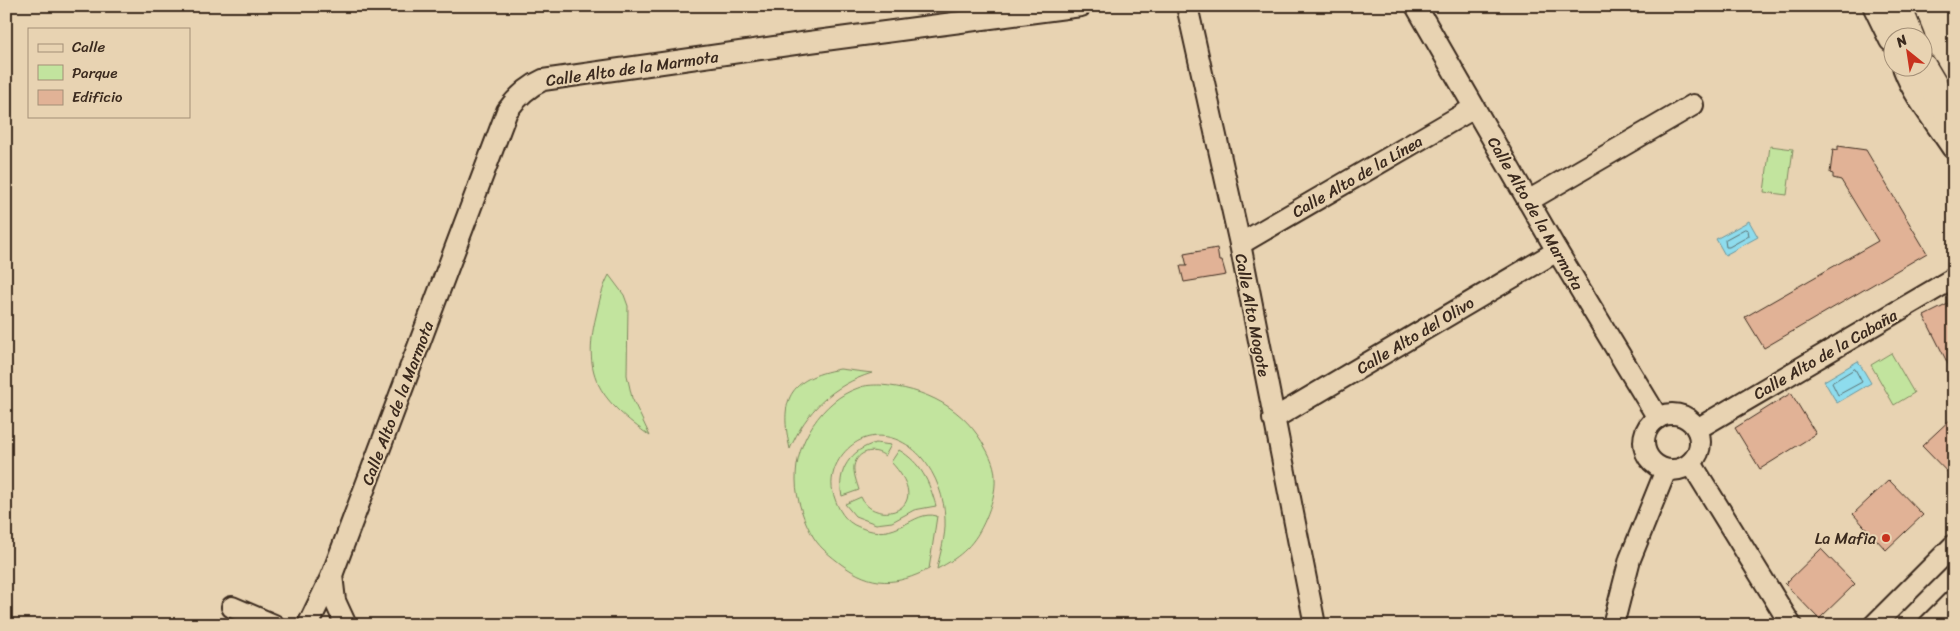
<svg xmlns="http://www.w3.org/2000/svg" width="1960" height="631" font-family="Sriracha,sans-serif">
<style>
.green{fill:#c2e49e;stroke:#7e875e}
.water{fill:#8edced;stroke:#6d959a}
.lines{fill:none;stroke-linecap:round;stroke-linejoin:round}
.shore{stroke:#5c7171;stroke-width:1}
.building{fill:#e1b296;stroke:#3b2a1e}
.minor-casing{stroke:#3b2a1e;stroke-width:24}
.major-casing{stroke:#3b2a1e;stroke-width:29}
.highway-casing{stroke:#3b2a1e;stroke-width:31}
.minor{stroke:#e8d3b2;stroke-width:20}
.major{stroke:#e8d3b2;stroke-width:25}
.highway{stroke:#e8d3b2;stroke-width:28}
.poi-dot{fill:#c8321e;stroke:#e8d3b2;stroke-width:2}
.labels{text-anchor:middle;stroke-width:4;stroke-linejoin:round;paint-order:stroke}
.street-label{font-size:16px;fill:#3b2a1e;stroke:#e8d3b2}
.poi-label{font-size:16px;fill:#3b2a1e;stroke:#e8d3b2;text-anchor:end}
</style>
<rect width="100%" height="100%" fill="#e8d3b2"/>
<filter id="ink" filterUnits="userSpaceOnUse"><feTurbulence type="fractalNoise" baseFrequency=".02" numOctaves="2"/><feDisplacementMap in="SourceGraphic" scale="10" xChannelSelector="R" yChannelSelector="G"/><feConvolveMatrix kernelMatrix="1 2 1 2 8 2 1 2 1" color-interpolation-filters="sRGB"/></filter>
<g filter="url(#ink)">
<g class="green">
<path d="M1770 146 1793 149 1787 195 1764 192Z"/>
<path d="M609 275 624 295 628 306 627 375 632 398 650 436C602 401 581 378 596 316 599 303 602 288 609 275Z"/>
<path d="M1891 353 1914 393 1894 405 1871 365Z"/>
<path d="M840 369 872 373C833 385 806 411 790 449 779 401 788 378 840 369Z"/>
<path d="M880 385C925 388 965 408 986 449 991 458 995 467 995 478 996 491 991 506 986 518 975 544 962 556 937 569 940 553 946 536 945 520 945 499 936 474 922 458 897 429 857 427 837 463 832 473 830 485 834 496 838 509 845 522 859 527 898 544 912 509 937 516L929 569C896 586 872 587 841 564 831 556 821 549 814 538 804 522 796 499 796 480 795 443 822 400 858 388 865 385 873 385 880 385Z"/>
<path d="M876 443 891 445 885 456C874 447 857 451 854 466 853 473 857 483 859 490L842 496C836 471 851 449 876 443Z"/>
<path d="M899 450C921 463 929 481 936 506L914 510 892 522 876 524 855 516 845 504 861 497C873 527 938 512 891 462Z"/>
</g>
<g class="water">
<path d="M1749 221 1758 237 1725 255 1716 239Z"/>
<path d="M1858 361 1871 383 1837 403 1824 381Z"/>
</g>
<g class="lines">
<g class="shore">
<path d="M1745 229 1748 230 1749 236 1729 247H1726L1725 240Z"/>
<path d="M1855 369 1862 382 1838 395 1832 383Z"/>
</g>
</g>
<g class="building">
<path d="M1838 146 1866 150 1927 253 1764 348 1745 317 1878 241 1841 180 1833 178V174L1830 173 1833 149 1838 150Z"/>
<path d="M1217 248 1219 261H1222L1226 275 1184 282 1180 266H1187L1184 254Z"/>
<path d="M1954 301V376L1924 316Z"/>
<path d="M1791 393 1816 434 1760 469 1735 428Z"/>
<path d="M1954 416V479L1922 446Z"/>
<path d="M1889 480 1923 515 1886 550 1853 514Z"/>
<path d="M1821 549 1855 584 1819 619 1785 584Z"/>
</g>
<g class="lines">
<g class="minor-casing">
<g id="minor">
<path d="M1187 6 1240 244 1315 625"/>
<path d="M1416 6 1557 251 1658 418"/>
<path d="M1528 201 1693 105"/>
<path d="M1240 244 1474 108"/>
<circle cx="1672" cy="442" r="28"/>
<path d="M1273 419 1557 251"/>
<path d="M1697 429 1954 278"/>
<path d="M1691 463 1791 625"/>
<path d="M332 575 335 601 346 625"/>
<path d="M232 607 274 625"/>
<path d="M308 625 332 575 507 111C517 97 527 87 543 80L802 43 1081 6"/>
<path d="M1613 625 1630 559 1666 470"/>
<path d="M1874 625 1954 545"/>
<path d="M1929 625 1954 600"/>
</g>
</g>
<g class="major-casing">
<g id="major">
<path d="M1876 6 1892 39"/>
<path d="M1906 68C1917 97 1937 120 1954 146"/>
</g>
</g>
<g class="highway-casing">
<g id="highway">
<path d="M1897 6 1910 38"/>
<path d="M1922 67 1950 114"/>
</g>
</g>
<use href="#minor" class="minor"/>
<use href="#major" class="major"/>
<use href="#highway" class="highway"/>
</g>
</g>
<circle class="poi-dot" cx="1886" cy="538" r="5"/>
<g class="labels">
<g class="street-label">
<text transform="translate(632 68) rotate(-8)" y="6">Calle Alto de la Marmota</text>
<text transform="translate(1357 176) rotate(-30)" y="6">Calle Alto de la Línea</text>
<text transform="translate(1536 213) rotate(60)" y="6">Calle Alto de la Marmota</text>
<text transform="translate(1253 315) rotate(79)" y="6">Calle Alto Mogote</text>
<text transform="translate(1415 335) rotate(-31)" y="6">Calle Alto del Olivo</text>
<text transform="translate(1825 354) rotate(-30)" y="6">Calle Alto de la Cabaña</text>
<text transform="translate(397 403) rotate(-69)" y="6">Calle Alto de la Marmota</text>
</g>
<g class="poi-label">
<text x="1876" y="544">La Mafia</text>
</g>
</g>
<rect width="1960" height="631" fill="none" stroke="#e8d3b2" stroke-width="25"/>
<rect x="12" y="12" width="1935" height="606" fill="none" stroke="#3b2a1e" stroke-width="2" filter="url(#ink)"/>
<rect x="28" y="28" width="162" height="90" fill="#e8d3b2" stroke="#a38f77"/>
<rect x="38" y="44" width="25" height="8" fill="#e8d3b2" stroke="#a38f77"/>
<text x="72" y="52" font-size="15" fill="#3b2a1e">Calle</text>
<rect x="38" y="65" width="25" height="15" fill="#c2e49e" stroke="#a38f77"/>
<text x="72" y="78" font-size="15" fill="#3b2a1e">Parque</text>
<rect x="38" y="90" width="25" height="15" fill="#e1b296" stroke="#a38f77"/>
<text x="72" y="102" font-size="15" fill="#3b2a1e">Edificio</text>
<g transform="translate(1908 52) rotate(330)"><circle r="24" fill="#e8d3b2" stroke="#a38f77"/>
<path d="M0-4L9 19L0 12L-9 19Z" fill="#c8321e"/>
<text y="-8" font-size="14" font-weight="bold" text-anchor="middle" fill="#3b2a1e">N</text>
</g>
</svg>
